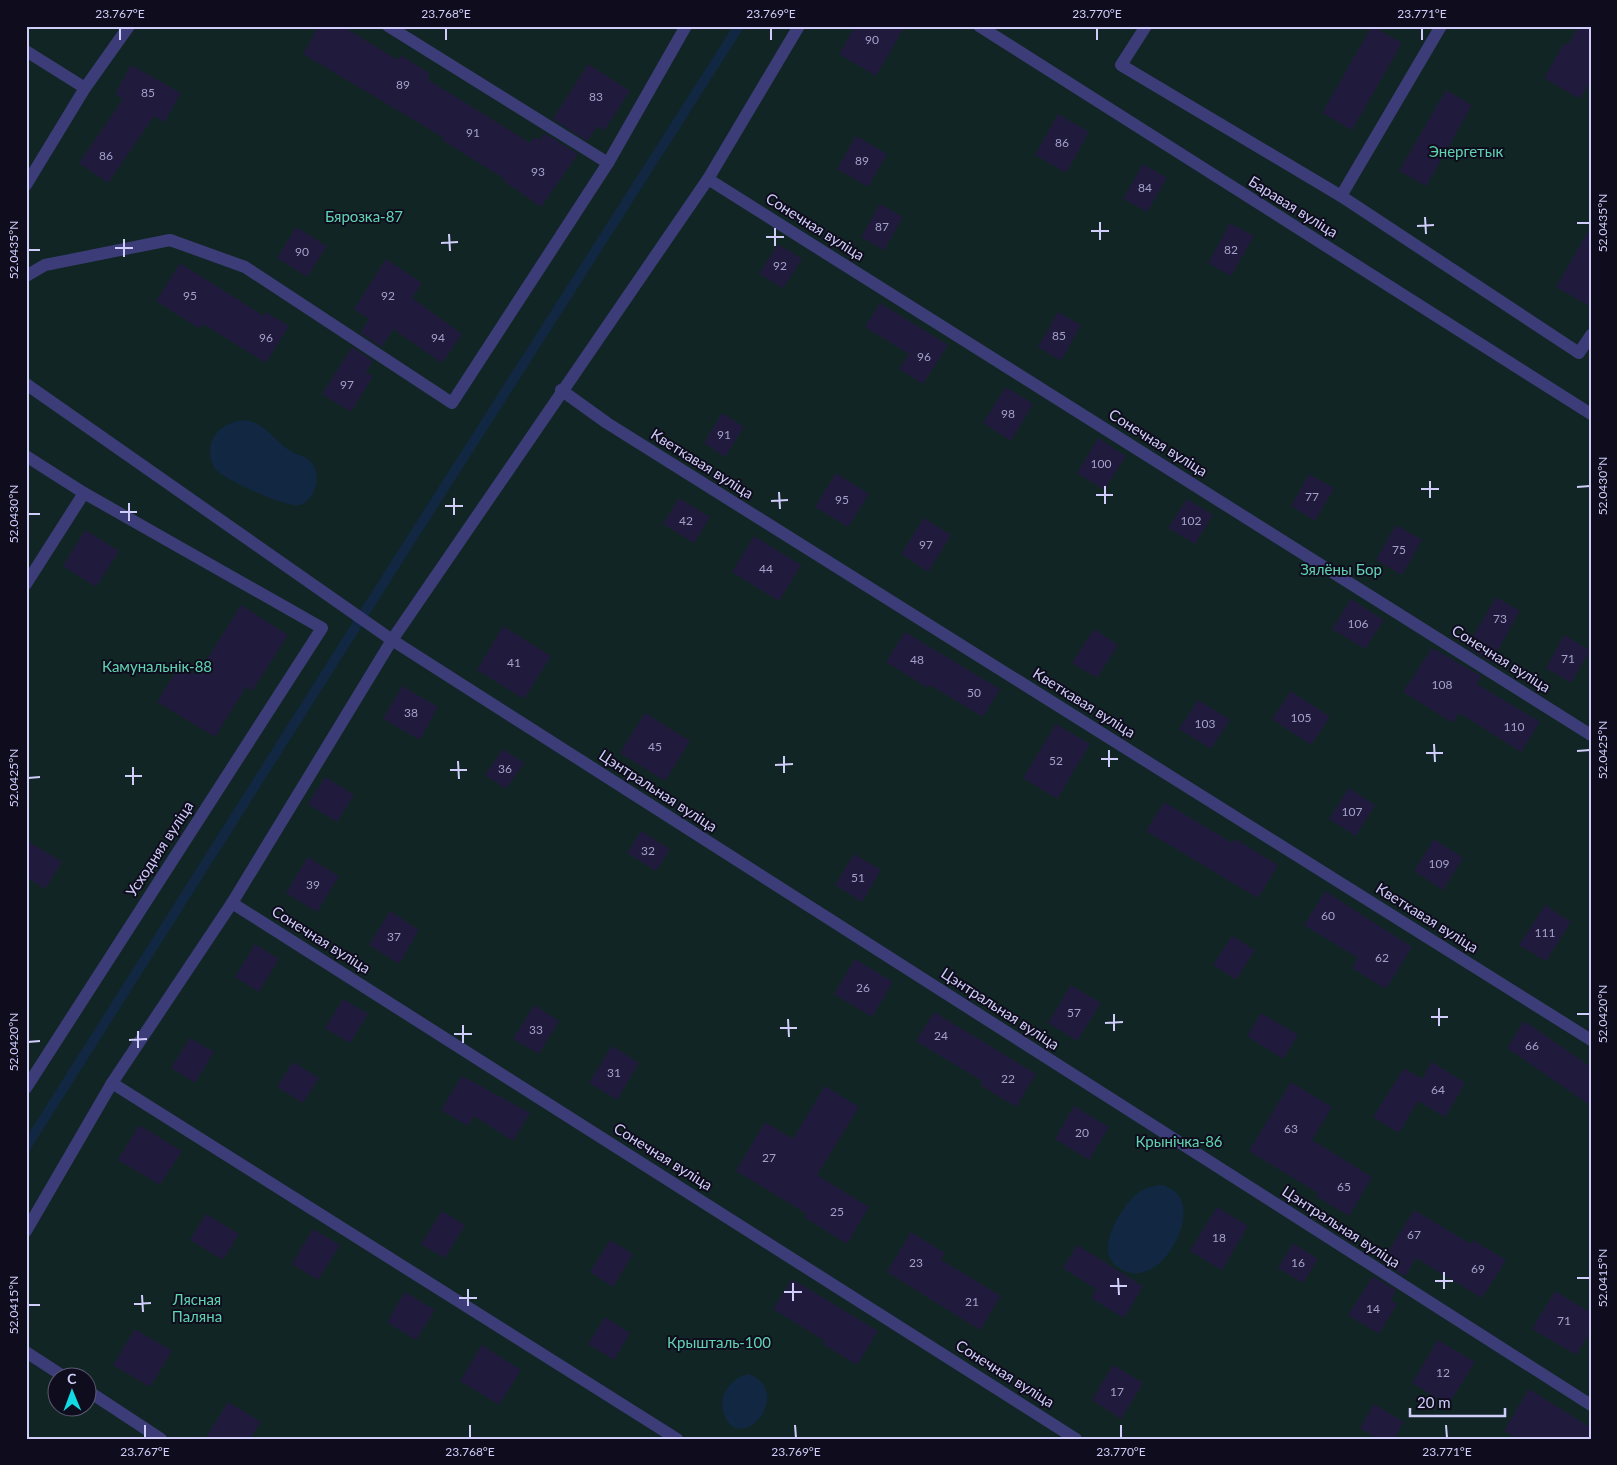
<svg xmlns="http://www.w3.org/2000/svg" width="1617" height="1465" font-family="Lato,sans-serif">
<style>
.green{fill:#112624;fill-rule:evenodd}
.water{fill:#112742}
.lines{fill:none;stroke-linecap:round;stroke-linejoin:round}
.stream{stroke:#112742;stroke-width:10}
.building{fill:#201b3c}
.lane{stroke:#3c3d78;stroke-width:12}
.ticks{fill:none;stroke:#d0cdfb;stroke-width:2}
.labels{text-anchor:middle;stroke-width:4;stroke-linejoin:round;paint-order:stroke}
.number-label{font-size:12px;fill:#a4a0cb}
.park-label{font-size:15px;fill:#60d4b0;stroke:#0f0d1d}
.street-label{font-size:15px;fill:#d0cdfb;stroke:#0f0d1d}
.neatline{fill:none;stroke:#d0cdfb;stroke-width:2}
.ticks-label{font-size:12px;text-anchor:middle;fill:#d0cdfb}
</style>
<rect width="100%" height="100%" fill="#0f0d1d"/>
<path class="green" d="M26 26H1591V1439H26ZM58 1378H88V1408H58Z"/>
<g class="water">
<path d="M246 420C269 425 273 441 292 452 297 455 305 456 309 460 323 472 317 499 300 505 288 508 225 480 216 470 212 465 210 458 210 452 210 431 228 421 246 420Z"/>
<path d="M1163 1185C1172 1189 1179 1193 1182 1202 1192 1234 1150 1296 1115 1265 1095 1247 1122 1206 1138 1193 1146 1187 1154 1186 1163 1185Z"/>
<path d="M748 1374C798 1392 737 1461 723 1411 718 1394 733 1377 748 1374Z"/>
</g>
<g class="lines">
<path class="stream" d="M26 1147 398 560 739 26"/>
</g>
<g class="building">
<path d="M319 26H342L398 60 401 55 430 74 427 79 530 143 535 137 540 140 544 133 578 154 541 207 504 181 505 179 442 140 444 138 303 54Z"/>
<path d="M855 26H905L876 76 839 54Z"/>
<path d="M1372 26 1402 43 1352 130 1322 113Z"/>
<path d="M1579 26H1591V80L1580 99 1544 78 1564 43 1568 45Z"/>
<path d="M588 64 630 91 604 131 598 126 587 141 553 119Z"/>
<path d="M131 65 181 93 164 122 154 116 108 183 79 163 123 99 115 94Z"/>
<path d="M1446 90 1472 105 1426 186 1399 171Z"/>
<path d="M1058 114 1089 132 1066 173 1035 155Z"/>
<path d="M856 136 887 154 868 187 837 169Z"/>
<path d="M1143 164 1167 178 1147 212 1123 199Z"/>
<path d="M880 204 903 217 884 250 861 237Z"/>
<path d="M1230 223 1254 236 1231 276 1208 263Z"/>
<path d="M1591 226V307L1556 287Z"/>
<path d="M296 227 327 246 307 277 277 258Z"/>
<path d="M778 244 802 259 783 288 759 274Z"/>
<path d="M386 259 422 283 412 298 462 334 442 363 393 329 382 347 360 333 369 319 354 309Z"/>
<path d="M180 263 264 316 266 312 289 326 266 363 203 324 200 329 156 301Z"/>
<path d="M880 303 948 345 923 384 899 369 909 354 865 327Z"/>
<path d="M1058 312 1081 325 1061 361 1038 347Z"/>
<path d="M352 347 373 361 366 372 373 376 351 412 322 394Z"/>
<path d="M1006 387 1033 404 1011 441 983 423Z"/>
<path d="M722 413 744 427 725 457 704 443Z"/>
<path d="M1098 438 1126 456 1104 490 1077 473Z"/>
<path d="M836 473 869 494 848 527 815 507Z"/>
<path d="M1309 474 1334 488 1315 521 1291 506Z"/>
<path d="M679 498 710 517 694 543 663 524Z"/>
<path d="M1187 499 1213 515 1195 544 1168 528Z"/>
<path d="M924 518 951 535 928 572 901 554Z"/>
<path d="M1396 525 1422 540 1402 575 1376 560Z"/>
<path d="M85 530 119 551 96 587 63 566Z"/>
<path d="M754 536 801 565 779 601 732 572Z"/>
<path d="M1496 597 1520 611 1491 662 1467 647Z"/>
<path d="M1351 599 1384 620 1365 649 1332 629Z"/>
<path d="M241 605 288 635 252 691 246 687 215 737 157 702 180 665 197 675Z"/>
<path d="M503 626 551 656 524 699 477 670Z"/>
<path d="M1094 629 1118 645 1097 678 1072 663Z"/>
<path d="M905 632 1000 689 983 717 930 685 928 688 886 662Z"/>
<path d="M1564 635 1590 650 1571 683 1546 668Z"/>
<path d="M1432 648 1482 676 1477 684 1540 722 1521 752 1459 713 1453 723 1403 692Z"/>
<path d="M402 686 438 707 420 740 383 719Z"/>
<path d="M1291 691 1330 717 1311 745 1272 719Z"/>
<path d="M1198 700 1230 720 1211 749 1179 729Z"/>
<path d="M645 713 690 741 665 781 620 753Z"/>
<path d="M1056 724 1090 744 1057 799 1023 778Z"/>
<path d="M503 749 524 763 506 789 485 775Z"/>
<path d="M325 777 354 795 337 822 308 804Z"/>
<path d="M1349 788 1375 805 1356 836 1329 819Z"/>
<path d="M1164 802 1232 843 1235 839 1278 865 1258 898 1146 831Z"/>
<path d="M641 831 670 849 656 871 627 853Z"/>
<path d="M1434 839 1463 858 1443 890 1414 871Z"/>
<path d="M26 840 62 862 45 889 26 877Z"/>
<path d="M854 854 881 870 862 902 835 885Z"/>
<path d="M308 857 339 876 317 912 286 893Z"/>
<path d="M1325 891 1412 947 1386 989 1352 968 1358 958 1304 925Z"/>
<path d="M1545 905 1571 922 1546 961 1519 945Z"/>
<path d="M390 911 419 930 399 964 369 945Z"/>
<path d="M1232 936 1255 950 1236 980 1213 965Z"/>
<path d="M255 944 279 959 259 992 235 977Z"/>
<path d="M855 959 893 982 872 1017 834 994Z"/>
<path d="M1071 985 1101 1003 1077 1041 1048 1023Z"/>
<path d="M343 999 368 1014 350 1043 325 1028Z"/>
<path d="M534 1005 559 1021 539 1054 513 1039Z"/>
<path d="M934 1012 1036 1074 1016 1107 980 1085 982 1081 916 1041Z"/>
<path d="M1261 1013 1298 1035 1283 1059 1247 1036Z"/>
<path d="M1524 1021 1591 1067V1106L1507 1048Z"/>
<path d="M190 1038 214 1052 195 1083 171 1068Z"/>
<path d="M612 1046 639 1063 617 1100 589 1083Z"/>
<path d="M293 1062 319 1078 303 1103 277 1087Z"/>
<path d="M1432 1062 1465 1083 1445 1117 1418 1101 1399 1133 1373 1117 1404 1068 1422 1079Z"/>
<path d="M462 1076 530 1113 513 1141 474 1116 468 1126 441 1110Z"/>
<path d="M1291 1082 1332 1107 1312 1140 1372 1177 1349 1216 1316 1196 1318 1193 1249 1151Z"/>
<path d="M825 1086 859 1107 817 1175 869 1207 847 1244 804 1217 807 1214 736 1171 765 1122 793 1139Z"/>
<path d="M1074 1106 1109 1127 1089 1160 1055 1139Z"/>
<path d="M139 1125 182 1151 160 1185 118 1160Z"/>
<path d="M1217 1207 1248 1226 1222 1270 1190 1251Z"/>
<path d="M1414 1210 1471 1244 1473 1240 1506 1260 1482 1298 1416 1258 1405 1277 1382 1262Z"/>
<path d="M442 1211 465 1225 445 1258 421 1244Z"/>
<path d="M206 1214 239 1234 223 1260 190 1240Z"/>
<path d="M313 1229 340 1245 318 1280 292 1264Z"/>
<path d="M911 1232 945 1253 941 1260 1001 1296 980 1330 887 1272Z"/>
<path d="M610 1240 633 1254 613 1287 590 1272Z"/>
<path d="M1293 1243 1318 1259 1303 1283 1278 1268Z"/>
<path d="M1077 1245 1143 1286 1124 1318 1091 1298 1096 1289 1063 1268Z"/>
<path d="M1373 1276 1396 1290 1391 1300 1397 1304 1379 1334 1348 1315Z"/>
<path d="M792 1279 878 1331 857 1365 823 1344 825 1341 773 1309Z"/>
<path d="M1555 1291 1591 1313V1331L1576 1355 1532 1329Z"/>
<path d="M405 1292 435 1310 416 1340 387 1322Z"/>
<path d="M605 1317 630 1333 614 1360 588 1344Z"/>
<path d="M135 1329 172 1351 150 1387 113 1365Z"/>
<path d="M1438 1340 1475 1362 1448 1405 1412 1383Z"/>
<path d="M482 1345 521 1370 499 1405 460 1381Z"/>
<path d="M1113 1365 1143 1383 1121 1419 1092 1400Z"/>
<path d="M1529 1389 1591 1428V1439H1518L1504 1431Z"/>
<path d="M228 1402 261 1422 250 1439H205Z"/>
<path d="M1374 1404 1404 1422 1394 1439H1378L1360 1428Z"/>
</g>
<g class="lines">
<g class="lane">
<path d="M388 26 608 163"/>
<path d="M979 26 1591 414"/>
<path d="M1146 26 1121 65 1341 196 1579 353 1591 335"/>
<path d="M26 51 85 88 26 185"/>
<path d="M85 88 129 26"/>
<path d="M708 179 1591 735"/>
<path d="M1341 196 1441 26"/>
<path d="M26 276 45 265 170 240 245 267 452 403 608 163 686 26"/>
<path d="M26 384 392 640 1591 1405"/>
<path d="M561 390 607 423 1591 1040"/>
<path d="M26 456 84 493 322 628 26 1088"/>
<path d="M26 584 84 493"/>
<path d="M232 903 1076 1439"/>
<path d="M112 1083 677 1439"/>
<path d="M26 1231 112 1083 232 903 392 640 708 179 799 26"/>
<path d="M26 1352 66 1378"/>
<path d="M88 1391 161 1439"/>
</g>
</g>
<path class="ticks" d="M120 28V40M446 28V40M771 28V40M1097 28V40M1422 28V40M1425 217 1426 234M1100 222V240M1577 223H1590M1417 226 1434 225M775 228V246M1091 231H1109M449 234 450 251M766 237H784M124 239V257M441 243 458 242M115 248H133M28 250H40M1430 481V498M1105 486V504M1577 487 1590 486M1421 489H1439M779 492 780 509M1096 495H1113M454 498V515M771 501 788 500M129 503V521M445 506H463M120 512H137M28 514H40M1434 744 1435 762M1109 750V767M1577 751 1590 750M1426 753H1443M784 756V773M1101 759H1118M458 761 459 779M775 765 793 764M133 767V785M450 770H467M125 776H142M28 778 40 777M1439 1008V1026M1114 1014V1031M1577 1014H1590M1431 1017H1448M788 1019 789 1037M1105 1023 1123 1022M463 1025V1043M780 1028H797M138 1031V1048M454 1034H472M129 1040 147 1039M28 1042 40 1041M1444 1272V1289M1118 1278 1119 1295M1577 1278H1590M1435 1281H1453M793 1283V1301M1110 1286H1127M468 1289V1306M784 1292H802M142 1295 143 1312M459 1298H477M134 1304 151 1303M28 1305H40M145 1425V1438M470 1425V1438M795 1425 796 1438M1121 1425V1438M1446 1425 1447 1438"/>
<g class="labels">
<g class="number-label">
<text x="872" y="44">90</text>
<text x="403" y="89">89</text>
<text x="148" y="97">85</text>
<text x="596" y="101">83</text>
<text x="473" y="137">91</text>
<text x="1062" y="147">86</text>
<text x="106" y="160">86</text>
<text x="862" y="165">89</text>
<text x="538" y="176">93</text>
<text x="1145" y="192">84</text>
<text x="882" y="231">87</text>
<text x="1231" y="254">82</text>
<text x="302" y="256">90</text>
<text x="780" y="270">92</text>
<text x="190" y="300">95</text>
<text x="388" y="300">92</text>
<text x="1059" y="340">85</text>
<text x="266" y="342">96</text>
<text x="438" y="342">94</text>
<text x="924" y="361">96</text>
<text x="347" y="389">97</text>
<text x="1008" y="418">98</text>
<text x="724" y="439">91</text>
<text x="1101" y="468">100</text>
<text x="1312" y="501">77</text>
<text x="842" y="504">95</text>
<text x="686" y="525">42</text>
<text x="1191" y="525">102</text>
<text x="926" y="549">97</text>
<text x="1399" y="554">75</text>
<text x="766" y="573">44</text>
<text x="1500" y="623">73</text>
<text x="1358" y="628">106</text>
<text x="1568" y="663">71</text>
<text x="917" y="664">48</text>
<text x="514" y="667">41</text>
<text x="1442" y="689">108</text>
<text x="974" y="697">50</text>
<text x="411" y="717">38</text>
<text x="1301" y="722">105</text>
<text x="1205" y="728">103</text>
<text x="1514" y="731">110</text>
<text x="655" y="751">45</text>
<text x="1056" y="765">52</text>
<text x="505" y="773">36</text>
<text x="1352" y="816">107</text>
<text x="648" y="855">32</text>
<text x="1439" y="868">109</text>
<text x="858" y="882">51</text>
<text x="313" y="889">39</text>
<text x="1328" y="920">60</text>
<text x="1545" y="937">111</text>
<text x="394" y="941">37</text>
<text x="1382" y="962">62</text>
<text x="863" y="992">26</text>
<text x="1074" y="1017">57</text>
<text x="536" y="1034">33</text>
<text x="941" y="1040">24</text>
<text x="1532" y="1050">66</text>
<text x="614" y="1077">31</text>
<text x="1008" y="1083">22</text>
<text x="1438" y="1094">64</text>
<text x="1291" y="1133">63</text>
<text x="1082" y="1137">20</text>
<text x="769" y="1162">27</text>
<text x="1344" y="1191">65</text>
<text x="837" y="1216">25</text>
<text x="1414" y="1239">67</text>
<text x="1219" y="1242">18</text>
<text x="916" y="1267">23</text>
<text x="1298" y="1267">16</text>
<text x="1478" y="1273">69</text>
<text x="972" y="1306">21</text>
<text x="1373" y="1313">14</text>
<text x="1564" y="1325">71</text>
<text x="1443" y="1377">12</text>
<text x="1117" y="1396">17</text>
</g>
<g class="park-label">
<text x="1466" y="157">Энергетык</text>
<text x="364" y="222">Бярозка-87</text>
<text x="1341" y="575">Зялёны Бор</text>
<text x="157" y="672">Камунальнік-88</text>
<text x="1179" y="1147">Крынічка-86</text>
<text x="197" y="1305">Лясная<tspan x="197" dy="17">Паляна</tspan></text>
<text x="719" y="1348">Крышталь-100</text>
</g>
<g class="street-label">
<text transform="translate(1293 207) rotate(32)" y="5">Баравая вуліца</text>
<text transform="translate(815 227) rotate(32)" y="5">Сонечная вуліца</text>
<text transform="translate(1158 443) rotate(32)" y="5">Сонечная вуліца</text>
<text transform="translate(702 464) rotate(32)" y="5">Кветкавая вуліца</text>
<text transform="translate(1501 659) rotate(32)" y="5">Сонечная вуліца</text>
<text transform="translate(1084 703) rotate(32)" y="5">Кветкавая вуліца</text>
<text transform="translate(658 791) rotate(33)" y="5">Цэнтральная вуліца</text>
<text transform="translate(160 849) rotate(-57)" y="5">Усходняя вуліца</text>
<text transform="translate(1427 918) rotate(32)" y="5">Кветкавая вуліца</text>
<text transform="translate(321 940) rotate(32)" y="5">Сонечная вуліца</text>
<text transform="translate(1000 1009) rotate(33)" y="5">Цэнтральная вуліца</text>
<text transform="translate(663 1157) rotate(32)" y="5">Сонечная вуліца</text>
<text transform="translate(1341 1227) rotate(33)" y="5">Цэнтральная вуліца</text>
<text transform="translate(1005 1374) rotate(32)" y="5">Сонечная вуліца</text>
</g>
</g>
<rect width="1617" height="1465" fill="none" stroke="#0f0d1d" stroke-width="55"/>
<g transform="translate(72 1392) rotate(359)"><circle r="24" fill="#0f0d1d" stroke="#5c5a76"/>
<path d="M0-4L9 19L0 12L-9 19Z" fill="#12d9e2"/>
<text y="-8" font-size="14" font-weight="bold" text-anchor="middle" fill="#d0cdfb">С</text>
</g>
<path d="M1410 1408v8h95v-8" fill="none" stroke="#d0cdfb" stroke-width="2.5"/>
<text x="1417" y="1408" font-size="15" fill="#d0cdfb" stroke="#0f0d1d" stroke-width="4" paint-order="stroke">20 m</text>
<rect x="28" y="28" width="1562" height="1410" class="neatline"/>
<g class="ticks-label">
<text x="120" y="18">23.767°E</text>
<text x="446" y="18">23.768°E</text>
<text x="771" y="18">23.769°E</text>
<text x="1097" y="18">23.770°E</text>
<text x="1422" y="18">23.771°E</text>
<text transform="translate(1603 223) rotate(-90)" y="4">52.0435°N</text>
<text transform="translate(14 250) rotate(-90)" y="4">52.0435°N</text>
<text transform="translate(1603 486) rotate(-90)" y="4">52.0430°N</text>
<text transform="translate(14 514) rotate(-90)" y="4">52.0430°N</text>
<text transform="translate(1603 750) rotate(-90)" y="4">52.0425°N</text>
<text transform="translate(14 778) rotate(-90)" y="4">52.0425°N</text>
<text transform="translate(1603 1014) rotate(-90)" y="4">52.0420°N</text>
<text transform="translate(14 1042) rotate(-90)" y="4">52.0420°N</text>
<text transform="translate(1603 1278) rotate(-90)" y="4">52.0415°N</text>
<text transform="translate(14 1305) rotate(-90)" y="4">52.0415°N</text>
<text x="145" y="1456">23.767°E</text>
<text x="470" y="1456">23.768°E</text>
<text x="796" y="1456">23.769°E</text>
<text x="1121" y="1456">23.770°E</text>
<text x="1447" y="1456">23.771°E</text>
</g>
</svg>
